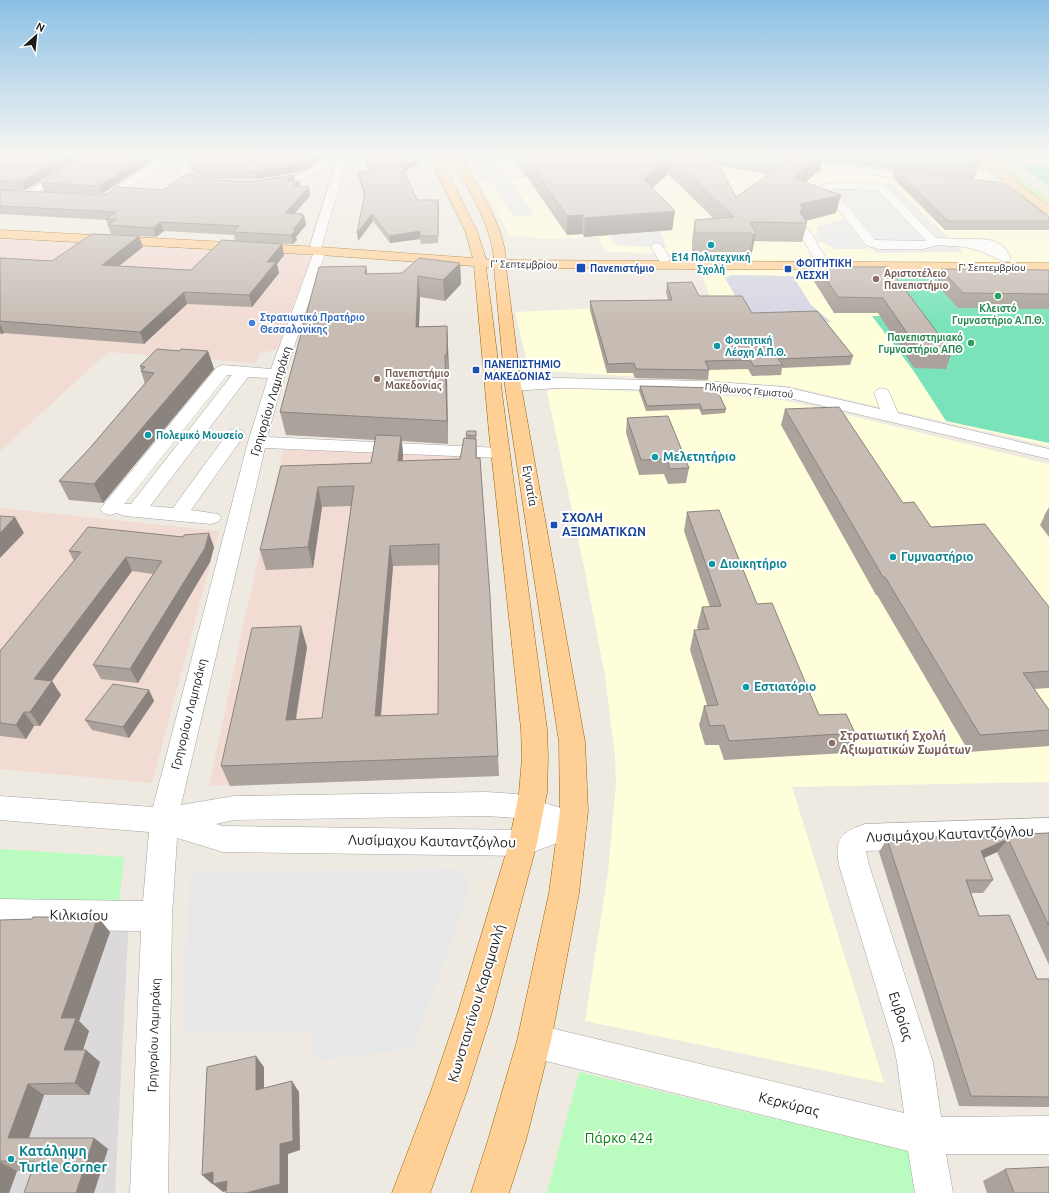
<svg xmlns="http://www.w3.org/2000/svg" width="1049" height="1193" font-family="Ubuntu,sans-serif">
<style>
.residential{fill:#dbd9d9}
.education{fill:#fffeda}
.military{fill:#f2dbd3}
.grass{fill:#c9eca3}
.park{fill:#bafcbf}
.pitch{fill:#7ae3b9}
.parking{fill:#e8e8e8}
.plaza{fill:#d6d6e4}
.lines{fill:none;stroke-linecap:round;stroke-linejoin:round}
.minor-casing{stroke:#a3a3a3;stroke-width:1}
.major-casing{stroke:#956100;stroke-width:1}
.minor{fill:#fff;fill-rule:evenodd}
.major{fill:#ffd096;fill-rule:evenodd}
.wall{fill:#aaa29b;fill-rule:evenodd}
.shaded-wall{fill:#8b847e}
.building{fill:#c6bcb4;stroke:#8b847e;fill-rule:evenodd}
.culture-dot{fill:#0f9aa8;stroke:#fff;stroke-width:1.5}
.transit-dot{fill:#1a4fb4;stroke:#fff;stroke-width:1.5}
.education-dot{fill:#8d6e63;stroke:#fff;stroke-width:1.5}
.leisure-dot{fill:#2e9e5b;stroke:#fff;stroke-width:1.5}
.shop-dot{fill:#3f7fe0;stroke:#fff;stroke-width:1.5}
.labels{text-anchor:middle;stroke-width:4;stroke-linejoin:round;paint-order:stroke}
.far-culture-label{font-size:10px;font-weight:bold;fill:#0d838f;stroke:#fff;text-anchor:start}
.far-transit-label{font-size:10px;font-weight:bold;fill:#164399;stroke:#fff;text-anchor:start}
.far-street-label{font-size:10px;fill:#1c1c1c;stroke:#fff}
.far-education-label{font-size:10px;font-weight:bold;fill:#785e54;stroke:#fff;text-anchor:start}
.far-leisure-label{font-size:10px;font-weight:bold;fill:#27864d;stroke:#fff}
.far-shop-label{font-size:10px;font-weight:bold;fill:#366cbe;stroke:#fff;text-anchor:start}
.street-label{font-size:12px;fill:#1c1c1c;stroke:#fff}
.culture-label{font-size:12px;font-weight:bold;fill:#0d838f;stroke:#fff;text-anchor:start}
.transit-label{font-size:12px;font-weight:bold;fill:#164399;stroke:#fff;text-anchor:start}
.education-label{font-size:12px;font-weight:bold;fill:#785e54;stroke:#fff;text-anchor:start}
.near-street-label{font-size:14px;fill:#1c1c1c;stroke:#fff}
.near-park-label{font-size:14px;fill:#05800d;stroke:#fff}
.near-culture-label{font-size:14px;font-weight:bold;fill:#0d838f;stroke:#fff;text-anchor:start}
</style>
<rect width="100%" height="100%" fill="#efeae1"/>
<path class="residential" d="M129 916 115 1193H0V917Z"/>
<g class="education">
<path d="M466 156H963L1049 222V446L788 386 529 370 515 312 712 303 695 254 606 252 598 237 545 239 509 235Z"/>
<path d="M564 388 770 398 811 406 1049 464V782L792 787 884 1083 585 1021 608 872 616 784 615 755 605 676 585 571 547 392 549 390Z"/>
</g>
<g class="military">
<path d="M0 239 312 256 277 349 259 354 256 363 108 352 0 451Z"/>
<path d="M283 450 479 454 499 776 209 786 245 617Z"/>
<path d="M0 508 219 531 152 783 0 769Z"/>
</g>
<path class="grass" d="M983 156H992L1049 198V206Z"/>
<g class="park">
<path d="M0 849 124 857 119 903 0 904Z"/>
<path d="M579 1072 909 1151 920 1193H547Z"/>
</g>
<g class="pitch">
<path d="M1014 161 1049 162V186Z"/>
<path d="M1049 277V443L946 421 913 370 872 316H911L883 278Z"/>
</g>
<g class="parking">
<path d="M474 156H509L495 158 504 175 533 173 536 176 510 179 534 215 513 217 490 180 482 181 471 161 476 160Z"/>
<path d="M822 184H892L963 252 876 253Z"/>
<path d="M845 219 868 249H835L822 242H818L814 235 818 234 817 227Z"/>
<path d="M660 231 667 248 618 245 608 236Z"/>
<path d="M455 869 464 873 469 883V889L414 1048 316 1061 310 1031 182 1033 190 872Z"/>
</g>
<path class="plaza" d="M731 275 793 276 811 305 831 322H750L725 278Z"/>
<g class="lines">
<g class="minor-casing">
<g id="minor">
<path d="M86 156H98L31 197H23L22 195Z"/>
<path d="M163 156H175L109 201H95L90 198 95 195 103 196Z"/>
<path d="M186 156H198L189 163V172L197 176 217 181 218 183 217 185 213 186 189 180 180 175 178 166 182 159Z"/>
<path d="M323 156H333C331 162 329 166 324 169 315 177 269 192 261 183L262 181C281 176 315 178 323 156Z"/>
<path d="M338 156H348L321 248 326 251 285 374 267 437 501 448 507 449 510 453 507 457 501 458 265 448 181 805 234 796 486 792 516 794 583 815 587 824 583 833 523 856 223 852 177 838 172 916 168 1193H130L141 931 0 929V899L143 901 149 832 0 820V796L153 807 248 442 268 378 248 377 150 506 173 508 230 430 236 429 242 430 245 434 191 510 218 514 221 518 218 522 211 524 125 516 117 513 110 515 103 513 100 509 217 367 223 365 271 369 315 249 310 246ZM227 375H232L131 504H124ZM486 816 516 818 536 825 523 830 223 826 216 824 234 820Z"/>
<path d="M733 156H765L924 175 929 178 924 181 738 159Z"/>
<path d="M1012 156 1049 157V163H1027Z"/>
<path d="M829 183H875L885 185 936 238C946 238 956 239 965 239 985 239 1002 237 1011 258L1009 261 1005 262 980 251 965 247 938 245 923 249H879L867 246 821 187 822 185ZM833 189 878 190 926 241 875 240Z"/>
<path d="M803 226 807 228 809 230 827 260 825 263H817L815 260 797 230 799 228Z"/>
<path d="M657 243 661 244 670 259 668 262H660L651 247 653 244Z"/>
<path d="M557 378 704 381 785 387 880 409 874 393 876 390 882 388 888 390 898 413 1049 449V459L785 397 704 391 557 388 513 391 507 389 505 386 507 383 513 381Z"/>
<path d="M1049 818V844L866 851 869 865 928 1047 933 1062 941 1117 1049 1116V1154H946L953 1193H915L908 1151 534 1058 522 1053 517 1041 522 1029 534 1024 904 1113 897 1062 894 1047 839 865C834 839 841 832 865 824Z"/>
</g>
</g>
<g class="major-casing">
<g id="major">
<path d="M429 156H439L477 231 486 259 494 260C491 223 467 188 451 156H461C477 187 504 225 506 260L1049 263V271L506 268 521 386 585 742 588 811 579 893 551 1041 526 1140 509 1193H471L488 1140 517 1041 549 893 560 811 559 742 505 386 494 267H486L507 432 547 729 548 758 547 793 537 843 492 1012 467 1091 430 1193H392L431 1091 458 1012 509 843 519 793 522 758 521 729 489 432 474 266 320 255 0 238V230L320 247 473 258 465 231Z"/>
<path d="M972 156H983L1049 206V214L1045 213Z"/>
</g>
</g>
<use href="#minor" class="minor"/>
<use href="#major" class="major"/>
</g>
<g class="wall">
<path d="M0 156H83L25 190H0Z"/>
<path d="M84 156H150L152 161 102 194 44 192 41 183Z"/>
<path d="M190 156H320V160L308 169 294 173 256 179H218L204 177 193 172Z"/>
<path d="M510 156H974L980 161 974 179 822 161 820 170 805 182 836 213 806 221 807 223 802 242 754 241 752 252 750 254 748 252H692V239L695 220 713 218 668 174 652 188 675 211 672 230 584 237 582 234 567 235 532 184ZM719 166 769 174 736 197Z"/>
<path d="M417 158 418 164 404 172 417 200 439 207 438 243 421 244 420 239 390 243 373 221 358 241 364 195 359 179 358 173 370 172 367 167 366 161Z"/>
<path d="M895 170 1049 217V230H945L893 178Z"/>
<path d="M294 175 295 181H299L300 187 310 196 294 213 304 216 306 225 296 237 297 240 293 244 235 241 234 235 164 231 156 237 111 234 106 220 0 214V190L102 195 163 190 197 176 214 180 234 181H255Z"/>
<path d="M282 244 284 255 277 264 279 273 252 307 187 304 144 344 4 333 2 334H0V258L52 261 143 247 119 266 191 270Z"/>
<path d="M814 260 846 267 952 352 946 369 914 368 878 313H834L810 275Z"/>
<path d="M460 263 461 284 445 301 420 297 419 327 447 326 448 347 449 377H447L448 444 402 441 403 455V461L460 459 466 439V435L476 431 477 458 498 756 499 776 230 786 221 766 307 647 296 720 322 718 351 506 322 507 313 568 266 570 260 550 281 466 371 463 375 440 286 435 280 412 366 266 367 274 402 273ZM439 565 438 714 381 716 393 566Z"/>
<path d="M941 269 1049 270V309L958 308 936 284Z"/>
<path d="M667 283 699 296 752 313 853 356 850 365 782 368 781 375 752 376 748 369 709 370 708 380 635 378 633 373H607L590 310V301L668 300 666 292Z"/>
<path d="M180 351H208L214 369 103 503 69 500 59 481 89 449 145 384 141 371 140 366Z"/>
<path d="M640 386 726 409 725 413 702 415 699 409 646 411 639 391Z"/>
<path d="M785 409 903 503 931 527 1049 607V688L1034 689 1049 710V746L969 752 877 595H876L781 425Z"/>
<path d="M627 418 689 468 686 483 668 484 664 474 639 475 626 433Z"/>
<path d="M1049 507V537L1040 525 1044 517V516Z"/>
<path d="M687 512 757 604 819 715 855 733 846 753 724 760 719 745H705L699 725 704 706 707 705 690 650 694 630H698L697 627 702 607H710L684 531Z"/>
<path d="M214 547 210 562 138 683 101 679 93 665 153 574 132 571 52 681 61 695 40 726H34L26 739 0 736V651L74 561 69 551Z"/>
<path d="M149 690 154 701 129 738 92 730 85 720Z"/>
<path d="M1049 833V965L997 852 984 858 993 880 983 893H971L979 916 1037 979H1049V1107L959 1106 879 852 887 839Z"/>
<path d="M0 920 110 932 79 1021 89 1031 83 1050 100 1062 89 1095H44L29 1138H94L108 1149 32 1171H17L9 1193H0Z"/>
<path d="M1005 1169 1049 1193H987L983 1181Z"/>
</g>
<g class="shaded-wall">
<path d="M67 156H83L25 190 21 182Z"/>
<path d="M145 156H150L152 161 102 194 99 186Z"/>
<path d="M312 156H320V160L308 169 294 173 256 179 254 171Z"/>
<path d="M820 156H823L820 170 789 196 793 178Z"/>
<path d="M670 157 668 174 642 197 644 179Z"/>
<path d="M417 158 418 164 402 173V166Z"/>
<path d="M294 175 295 183 286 181Z"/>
<path d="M299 181 300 190 293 186Z"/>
<path d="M309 187 310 196 287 222 285 213Z"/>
<path d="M841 195 836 213 796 223 800 204Z"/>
<path d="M438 200 439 207 438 243Z"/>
<path d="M675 211 672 230 584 237 585 218Z"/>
<path d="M303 214 304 217V216L306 225 296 237 297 240 293 244 291 235 293 230Z"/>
<path d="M372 214 373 221 358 241 357 233Z"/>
<path d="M583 215 582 234 567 235V216Z"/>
<path d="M161 222 164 231 156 237 153 228Z"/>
<path d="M420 231V239L390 243 389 236Z"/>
<path d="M756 233 752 252 750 254 753 235Z"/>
<path d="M139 236 143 247 106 276 102 265Z"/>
<path d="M282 244 284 255 277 264 279 273 252 307 249 295 267 262Z"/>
<path d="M460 263 461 284 445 301 443 280Z"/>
<path d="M366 266 369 286 365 274Z"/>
<path d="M418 276 420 297 418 348 416 327Z"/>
<path d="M184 292 187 304 144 344 140 332Z"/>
<path d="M0 324 4 333 2 334 0 330Z"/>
<path d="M447 326 448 347 449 377 447 355Z"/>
<path d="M208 351 214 369 103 503 94 484Z"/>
<path d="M445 355 447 377 448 444 447 421Z"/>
<path d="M401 436 403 455 400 481 398 461Z"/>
<path d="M318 487 322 507 313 568 308 547Z"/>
<path d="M15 517 24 533 0 558V533Z"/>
<path d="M209 533 214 547 210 562 138 683 130 669Z"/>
<path d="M390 546 393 566 379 737 375 716Z"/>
<path d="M126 557 132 571 43 693 34 679Z"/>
<path d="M301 626 307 647 292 740 286 720Z"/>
<path d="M52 681 61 695 40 726 30 712Z"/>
<path d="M149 690 154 701 129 738 123 727Z"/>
<path d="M24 712 34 726 26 739 16 725Z"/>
<path d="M1008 839 997 852 970 864 981 851Z"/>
<path d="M98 917 110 932 79 1021 89 1031 79 1062 64 1050 61 1018Z"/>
<path d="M86 1050 100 1062 89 1095 75 1083Z"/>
<path d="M256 1056 264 1067V1100L256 1090Z"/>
<path d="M292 1081 299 1092 300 1150 288 1154V1193H246L280 1144Z"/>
<path d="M28 1084 44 1095 25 1148 8 1138Z"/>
<path d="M94 1138 108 1149 94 1193H76Z"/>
<path d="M0 1162 17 1171 9 1193H1L0 1192Z"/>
<path d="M213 1172 223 1181 212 1184 202 1175Z"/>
<path d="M227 1181 236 1189 223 1192 213 1184Z"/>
</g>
<g class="building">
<path d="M0 156H67L21 182 0 181Z"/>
<path d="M84 156H145L99 186 41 183Z"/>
<path d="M190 156H312L307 160 292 165 254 171H216L201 169 191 164Z"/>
<path d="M367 156H411L417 158 402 166 417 200H438V236H420V231L389 236 372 214 357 233 365 192 358 173 374 171 366 161Z"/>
<path d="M524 156H714L736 197 787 162 783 161 786 159 766 156H820L793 178 841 195 800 204 802 208 800 212 807 223 750 222 756 233 753 235 751 233H695V220L734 217 670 157 644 179 675 211 585 218 583 215 567 216 532 166Z"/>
<path d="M933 156H974L980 161Z"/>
<path d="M895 170 1003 183 1049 217V221H948Z"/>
<path d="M188 173 197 176 214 180 234 181H255L294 175 286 181H299L293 186 309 187 285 213 303 214 301 216H304L293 230 295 231 291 235 233 232 239 226 161 222 153 228 108 225 117 219H106L116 212 0 206V190L102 195 107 194 116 187 163 190Z"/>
<path d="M92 234 139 236 102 265 187 270H191L222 240 282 244 267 262H276L249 295 184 292 140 332 0 321V258L52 261Z"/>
<path d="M419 258 460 263 443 280 418 276 416 327 447 326V355H445L447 421 280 412 319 267 366 266 365 274 402 273Z"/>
<path d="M814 260 846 267H888L952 352H920L883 298 838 297Z"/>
<path d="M941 269 1049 270V294L963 293Z"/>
<path d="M692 282 699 296H742L752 313 817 311 853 356 778 359 783 365 754 366 750 360 705 361 709 370 636 369 634 363 608 364 590 301 672 300 667 283Z"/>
<path d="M157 349 180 351 181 349 208 351 94 484 59 481 89 449 154 373 141 371 145 367 140 366Z"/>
<path d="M640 386 716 388 726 409 702 410 700 404 647 406Z"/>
<path d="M839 407 903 503 914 502 931 527 985 524 1049 607V671L1023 673 1049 710V730L980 735 885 577H883L785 409Z"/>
<path d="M668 416 689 468 670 469 667 459 641 460 627 418Z"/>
<path d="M467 431H476V436L466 435Z"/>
<path d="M376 435 401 436 398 461 460 459 464 438 476 439V458H480L490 596 498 756 221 766 252 628 301 626 286 720 322 718 354 486 318 487 308 547 260 550 281 466 371 463ZM439 544 438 714 375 716 390 546Z"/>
<path d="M719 510 757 604 772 603 819 715 846 714 855 733 729 741 724 725 710 726 704 706 718 705 694 630 709 629 702 607 721 606 687 512Z"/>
<path d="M0 516 15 517 0 533Z"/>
<path d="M88 527 183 537 184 535 209 533 205 548 130 669 93 665 162 561 126 557 34 679 52 681 30 712H24L16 725 0 723V651L81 552 69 551Z"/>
<path d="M113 684 149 690 123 727 85 720Z"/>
<path d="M1049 833V926L1008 839 981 851 993 880H966L979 916 1009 915 1037 979H1049V1097L971 1096 887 839Z"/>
<path d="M33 917H98L61 1018H76L64 1050H86L75 1083 28 1084 8 1138H94L76 1193H24L35 1162 0 1161V920L32 919Z"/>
<path d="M256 1056V1090L292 1081 293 1141 280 1144V1184L246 1193H226L227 1181 213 1184V1172L202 1175 207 1067Z"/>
<path d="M1049 1167V1193H1014L1005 1169Z"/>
</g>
<linearGradient id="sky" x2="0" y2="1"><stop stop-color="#8bc0e4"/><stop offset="0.48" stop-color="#f8f6f2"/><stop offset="1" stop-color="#f8f6f2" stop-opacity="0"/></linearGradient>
<rect width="1049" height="323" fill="url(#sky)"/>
<g class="culture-dot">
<circle cx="711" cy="245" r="4"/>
<circle cx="717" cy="346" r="4"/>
<circle cx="148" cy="435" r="4"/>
<circle cx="655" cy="457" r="4"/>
<circle cx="893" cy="557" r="4"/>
<circle cx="712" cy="564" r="4"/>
<circle cx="746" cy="687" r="4"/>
<circle cx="11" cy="1159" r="4"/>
</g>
<g class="transit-dot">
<rect x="576" y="263" width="10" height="10" rx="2"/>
<rect x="784" y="265" width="8" height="8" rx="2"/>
<rect x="472" y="366" width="8" height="8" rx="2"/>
<rect x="550" y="521" width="8" height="8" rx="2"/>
</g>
<g class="education-dot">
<circle cx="876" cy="279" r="4"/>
<circle cx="377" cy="379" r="4"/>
<circle cx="832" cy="743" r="4"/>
</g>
<g class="leisure-dot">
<circle cx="998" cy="296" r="4"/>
<circle cx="971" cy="343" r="4"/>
</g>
<circle class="shop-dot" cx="252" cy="323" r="4"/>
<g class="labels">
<g class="far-culture-label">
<text x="711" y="261" text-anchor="middle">E14 Πολυτεχνική<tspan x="711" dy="12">Σχολή</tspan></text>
<text x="725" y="344">Φοιτητική<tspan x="725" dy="12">Λέσχη Α.Π.Θ.</tspan></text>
<text x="156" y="439">Πολεμικό Μουσείο</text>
</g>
<g class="far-transit-label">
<text x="796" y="267">ΦΟΙΤΗΤΙΚΗ<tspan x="796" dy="12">ΛΕΣΧΗ</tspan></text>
<text x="590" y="272">Πανεπιστήμιο</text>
<text x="484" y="368">ΠΑΝΕΠΙΣΤΗΜΙΟ<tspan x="484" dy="12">ΜΑΚΕΔΟΝΙΑΣ</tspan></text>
</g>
<g class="far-street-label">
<text transform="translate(524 264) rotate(1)" y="4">Γ' Σεπτεμβρίου</text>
<text x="992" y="271">Γ' Σεπτεμβρίου</text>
<text transform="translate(749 390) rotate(5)" y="4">Πλήθωνος Γεμιστού</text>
</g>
<g class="far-education-label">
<text x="884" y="277">Αριστοτέλειο<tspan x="884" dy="12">Πανεπιστήμιο</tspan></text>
<text x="385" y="377">Πανεπιστήμιο<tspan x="385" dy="12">Μακεδονίας</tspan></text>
</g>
<g class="far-leisure-label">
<text x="998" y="312">Κλειστό<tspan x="998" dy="12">Γυμναστήριο Α.Π.Θ.</tspan></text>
<text x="963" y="341" text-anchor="end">Πανεπιστημιακό<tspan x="963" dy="12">Γυμναστήριο ΑΠΘ</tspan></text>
</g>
<g class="far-shop-label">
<text x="260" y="321">Στρατιωτικό Πρατήριο<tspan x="260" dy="12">Θεσσαλονίκης</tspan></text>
</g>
<g class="street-label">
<text transform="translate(271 401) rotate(-73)" y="4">Γρηγορίου Λαμπράκη</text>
<text transform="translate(530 486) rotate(81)" y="4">Εγνατία</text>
<text transform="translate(189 714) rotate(-76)" y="4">Γρηγορίου Λαμπράκη</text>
<text transform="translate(154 1035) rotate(-88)" y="4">Γρηγορίου Λαμπράκη</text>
</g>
<g class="culture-label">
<text x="663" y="461">Μελετητήριο</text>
<text x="901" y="561">Γυμναστήριο</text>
<text x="720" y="568">Διοικητήριο</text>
<text x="754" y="691">Εστιατόριο</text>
</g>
<g class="transit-label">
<text x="562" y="522">ΣΧΟΛΗ<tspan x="562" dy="14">ΑΞΙΩΜΑΤΙΚΩΝ</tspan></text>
</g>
<g class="education-label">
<text x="840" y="740">Στρατιωτική Σχολή<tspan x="840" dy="14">Αξιωματικών Σωμάτων</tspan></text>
</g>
<g class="near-street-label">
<text transform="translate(950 834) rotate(-2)" y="5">Λυσιμάχου Καυταντζόγλου</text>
<text transform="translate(432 841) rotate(1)" y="5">Λυσίμαχου Καυταντζόγλου</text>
<text transform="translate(79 915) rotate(1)" y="5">Κιλκισίου</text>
<text transform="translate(476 1003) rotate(-73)" y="5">Κωνσταντίνου Καραμανλή</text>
<text transform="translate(901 1016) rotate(72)" y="5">Ευβοίας</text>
<text transform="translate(789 1104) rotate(14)" y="5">Κερκύρας</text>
</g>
<g class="near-park-label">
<text x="619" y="1143">Πάρκο 424</text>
</g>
<g class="near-culture-label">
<text x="19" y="1156">Κατάληψη<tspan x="19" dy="16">Turtle Corner</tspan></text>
</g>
</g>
<g transform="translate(36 36) rotate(27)" stroke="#ffffff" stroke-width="3" paint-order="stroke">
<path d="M0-3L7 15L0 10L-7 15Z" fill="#1c1c1c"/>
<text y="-6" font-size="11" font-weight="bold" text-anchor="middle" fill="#1c1c1c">N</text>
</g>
</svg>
